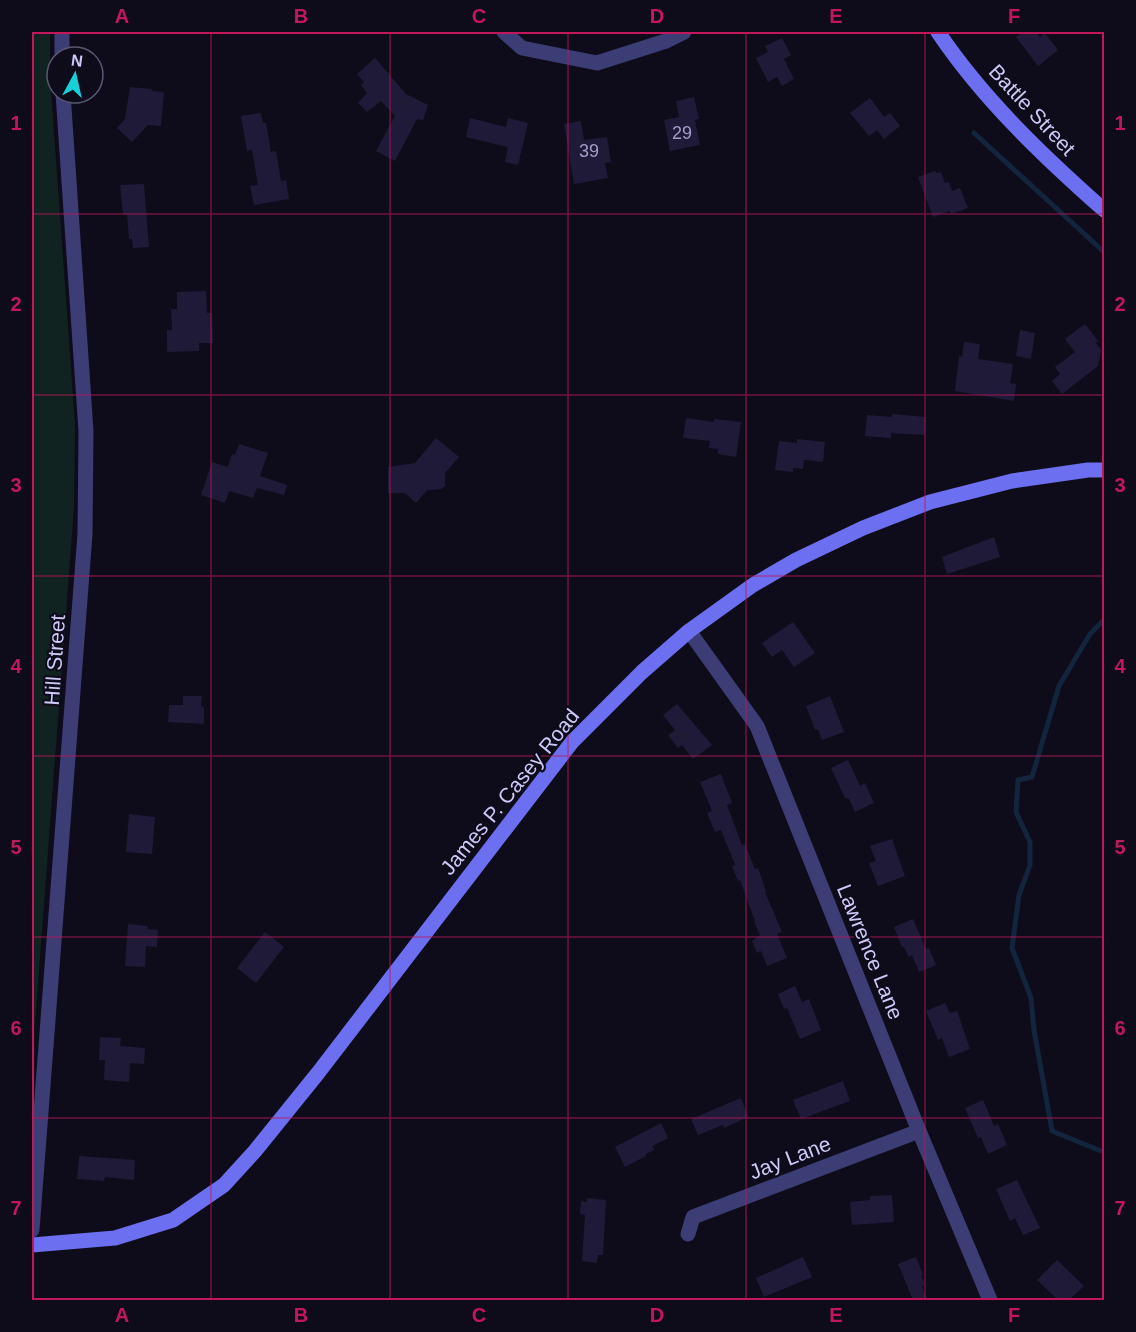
<svg xmlns="http://www.w3.org/2000/svg" width="1136" height="1332" font-family="Helvetica,sans-serif">
<style>
.green{fill:#102321}
.lines{fill:none;stroke-linecap:round;stroke-linejoin:round}
.stream{stroke:#12253d;stroke-width:5}
.building{fill:#1f1a38}
.street{stroke:#3c3d74;stroke-width:15}
.secondary{stroke:#6c6fef;stroke-width:15}
.grid{fill:none;stroke:#c2185b;stroke-width:1.5;stroke-opacity:0.55}
.labels{text-anchor:middle;stroke-width:4.5;stroke-linejoin:round;paint-order:stroke}
.number-label{font-size:18px;fill:#a29ec9}
.street-label{font-size:21px;fill:#cdcaf9;stroke:#0e0c1a}
.neatline{fill:none;stroke:#c2185b;stroke-width:2}
.grid-label{font-size:20px;text-anchor:middle;font-weight:bold;fill:#c2185b}
</style>
<rect width="100%" height="100%" fill="#0e0c1a"/>
<path class="green" d="M32 32H50V77L75 424 74 507 32 1063Z"/>
<g class="lines">
<g class="stream">
<path d="M974 133 1104 252"/>
<path d="M1104 620 1090 634 1059 686 1032 777 1018 780 1016 812 1030 842V865L1019 895 1012 948 1031 998 1034 1030 1052 1131 1101 1151 1104 1150"/>
</g>
</g>
<g class="building">
<path d="M1023 32H1036L1040 37 1045 33 1058 50 1038 66 1016 37Z"/>
<path d="M782 38 791 55 784 59 794 79 782 86 777 77 768 82 756 58 768 52 765 46Z"/>
<path d="M375 58 406 94 428 105 423 120 417 119 395 161 376 151 395 116 381 101 367 112 358 103 367 93 361 85 364 82 357 74Z"/>
<path d="M130 87 152 89V91L164 92 161 126 148 125 132 142 117 128 125 119Z"/>
<path d="M694 97 699 119 695 120 700 145 670 151 664 120 679 117 676 101Z"/>
<path d="M870 98 884 117 890 113 900 126 884 139 877 130 869 136 850 113Z"/>
<path d="M261 113 263 123H266L271 152 276 151 281 181 286 180 289 199 254 205 250 186 258 185 252 150 247 151 241 116Z"/>
<path d="M470 118 506 127 508 118 528 123 518 165 505 162 508 147 466 137Z"/>
<path d="M581 121 584 140 607 137 611 162 605 163 608 178 574 184 564 124Z"/>
<path d="M935 171 936 173 941 172 945 183 949 182 952 191 960 188 968 208 951 214 950 211 933 217 918 177Z"/>
<path d="M144 184 149 247 133 248 132 239H129L127 214H123L120 185Z"/>
<path d="M206 291 207 313H212L213 343H199V351L167 352V330H172L171 309H177V292Z"/>
<path d="M1085 324 1098 341 1096 343 1101 350 1098 366 1062 394 1052 381 1060 374 1055 367 1075 352 1065 339Z"/>
<path d="M1020 330 1035 333 1031 359 1016 356Z"/>
<path d="M964 342 980 344 978 359 1013 364 1010 383 1016 384 1014 401 955 391 959 356 962 357Z"/>
<path d="M892 414 926 417 925 435 891 433V438L865 436 867 415 892 417Z"/>
<path d="M686 418 714 422V419L741 422 736 457 718 454V449L709 448 710 441 683 438Z"/>
<path d="M436 438 459 457 445 473V486L441 489 427 490 416 503 405 493H388V467L415 463Z"/>
<path d="M797 439 825 442 823 462 804 460 803 469 793 468V472L775 470 779 441 797 443Z"/>
<path d="M239 444 268 453 260 476 287 485 284 495 257 488 253 498 229 491 225 503 201 495 212 462 228 467 232 454 235 455Z"/>
<path d="M994 537 1000 557 947 574 942 557Z"/>
<path d="M793 622 815 653 794 667 782 650 772 657 762 643Z"/>
<path d="M183 696H202L201 706 204 707V724L168 722 169 705H183Z"/>
<path d="M830 696 844 732 822 740 818 729 815 730 806 706Z"/>
<path d="M677 704 712 745 693 759 682 745 678 748 668 735 675 730 663 715Z"/>
<path d="M848 760 860 786 865 783 874 803 855 812 849 799 845 798 831 768Z"/>
<path d="M721 774 732 803 727 805 742 845 745 844 755 869 758 868 766 891 765 892 782 932 777 934 787 958 767 966 761 951 757 953 752 941 760 935 754 921H755L740 880 738 881 732 866 735 865 721 830 715 832 707 813 712 811 700 782Z"/>
<path d="M129 814 155 817 152 854 126 852Z"/>
<path d="M892 839 905 876 878 886 869 863 876 861 870 846Z"/>
<path d="M913 919 926 949 929 948 936 965 919 972 912 955 909 957 904 947H902L894 927Z"/>
<path d="M128 924 148 926 147 929 158 930 157 947 146 946 145 967 125 966Z"/>
<path d="M265 932 284 947 256 983 237 968Z"/>
<path d="M795 986 802 1002 809 999 821 1030 800 1039 787 1008 784 1009 778 994Z"/>
<path d="M945 1003 950 1013 957 1011 970 1049 949 1057 942 1038 938 1040 926 1011Z"/>
<path d="M100 1037 121 1038 120 1046 145 1048 144 1064 130 1063 129 1082 104 1080 105 1060H99Z"/>
<path d="M843 1081 850 1101 801 1119 793 1100Z"/>
<path d="M741 1098 748 1117 724 1128 723 1125 698 1135 691 1119Z"/>
<path d="M983 1100 994 1126 998 1124 1007 1145 988 1154 981 1137 978 1138 965 1108Z"/>
<path d="M661 1123 668 1138 652 1146 654 1150 646 1154V1156L625 1167 615 1147Z"/>
<path d="M79 1156 135 1160 134 1180 105 1177 104 1181 77 1179Z"/>
<path d="M1017 1180 1040 1228 1023 1235 1015 1218 1010 1221 996 1189Z"/>
<path d="M892 1195 894 1222 852 1225 850 1202 870 1200V1196Z"/>
<path d="M587 1198 606 1200 603 1255H598L597 1263 582 1261 585 1215 580 1214 581 1201 587 1202Z"/>
<path d="M803 1257 812 1277 764 1297 756 1278Z"/>
<path d="M916 1257 923 1275H921L925 1285 922 1286 927 1300H913L898 1264Z"/>
<path d="M1057 1260 1084 1286 1069 1300H1058L1037 1280Z"/>
</g>
<g class="lines">
<g class="street">
<path d="M62 32V57"/>
<path d="M504 32 522 48 597 63 666 41 684 32"/>
<path d="M689 631 757 726 919 1131 990 1300"/>
<path d="M32 1230 85 534 86 431 63 93"/>
<path d="M688 1234 693 1217 919 1131"/>
</g>
<g class="secondary">
<path d="M938 32C983 99 1043 156 1104 210"/>
<path d="M32 1245 115 1238 173 1220 224 1185 255 1151 318 1073 572 742 642 672 689 631 753 585 796 560 863 528 930 502 1012 481 1088 470H1104"/>
</g>
</g>
<path class="grid" d="M211 32V1300M390 32V1300M568 32V1300M746 32V1300M925 32V1300M32 214H1104M32 395H1104M32 576H1104M32 756H1104M32 937H1104M32 1118H1104"/>
<g class="labels">
<g class="number-label">
<text x="682" y="139">29</text>
<text x="589" y="157">39</text>
</g>
<g class="street-label">
<text transform="translate(1032 110) rotate(47)" y="7">Battle Street</text>
<text transform="translate(55 660) rotate(-86)" y="7">Hill Street</text>
<text transform="translate(510 792) rotate(-51)" y="7">James P. Casey Road</text>
<text transform="translate(870 952) rotate(68)" y="7">Lawrence Lane</text>
<text transform="translate(790 1158) rotate(-21)" y="7">Jay Lane</text>
</g>
</g>
<rect width="1136" height="1332" fill="none" stroke="#0e0c1a" stroke-width="66"/>
<g transform="translate(75 75) rotate(8)"><circle r="28" fill="#0e0c1a" stroke="#5a5873" stroke-width="1.5"/>
<path d="M0-4.5L10 22L0 15L-10 22Z" fill="#17cfd9"/>
<text y="-9" font-size="16" font-weight="bold" text-anchor="middle" fill="#cdcaf9">N</text>
</g>
<rect x="33" y="33" width="1070" height="1266" class="neatline"/>
<g class="grid-label">
<text x="122" y="23">A</text>
<text x="301" y="23">B</text>
<text x="479" y="23">C</text>
<text x="657" y="23">D</text>
<text x="836" y="23">E</text>
<text x="1014" y="23">F</text>
<text x="16" y="130">1</text>
<text x="1120" y="130">1</text>
<text x="16" y="311">2</text>
<text x="1120" y="311">2</text>
<text x="16" y="492">3</text>
<text x="1120" y="492">3</text>
<text x="16" y="673">4</text>
<text x="1120" y="673">4</text>
<text x="16" y="854">5</text>
<text x="1120" y="854">5</text>
<text x="16" y="1035">6</text>
<text x="1120" y="1035">6</text>
<text x="16" y="1215">7</text>
<text x="1120" y="1215">7</text>
<text x="122" y="1322">A</text>
<text x="301" y="1322">B</text>
<text x="479" y="1322">C</text>
<text x="657" y="1322">D</text>
<text x="836" y="1322">E</text>
<text x="1014" y="1322">F</text>
</g>
</svg>
